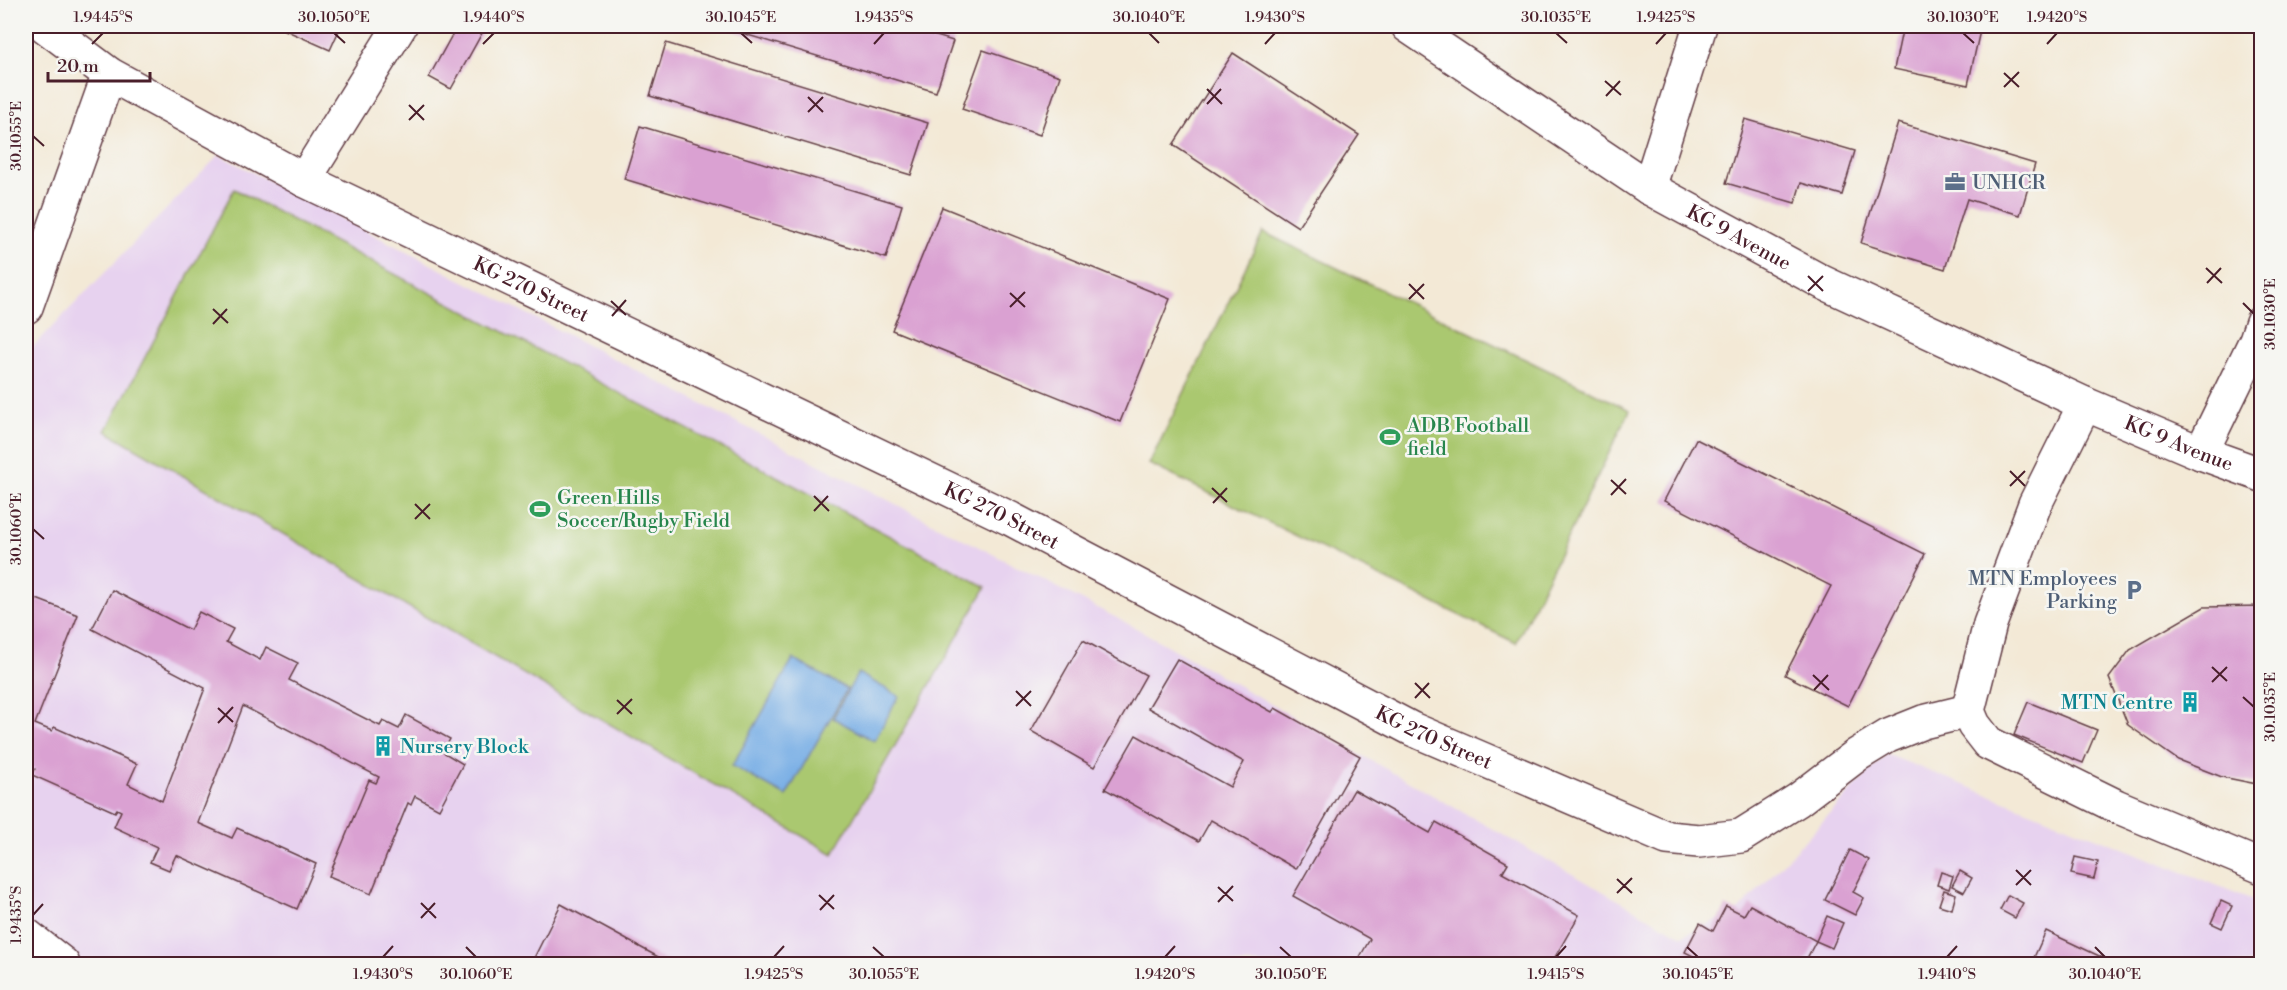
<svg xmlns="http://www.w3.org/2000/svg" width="2287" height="990" font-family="'Libre Bodoni',serif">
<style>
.built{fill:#e7d2ef}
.green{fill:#aac86f;stroke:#7a744d;stroke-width:1.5}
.water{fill:#77ade5;stroke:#606688;stroke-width:1.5}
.building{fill:#daa1d2}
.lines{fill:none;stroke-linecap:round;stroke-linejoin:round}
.minor-casing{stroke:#633d45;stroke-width:36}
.major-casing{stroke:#633d45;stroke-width:36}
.minor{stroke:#fff;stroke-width:33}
.major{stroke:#fff;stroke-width:33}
.ticks{fill:none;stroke:#4a1f2b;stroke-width:2}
.labels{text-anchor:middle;stroke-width:5;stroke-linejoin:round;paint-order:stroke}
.service-label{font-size:20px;fill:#4e5e75;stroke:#f6f6f2;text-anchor:start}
.street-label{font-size:20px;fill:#4a1f2b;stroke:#f6f6f2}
.leisure-label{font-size:20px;fill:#27864d;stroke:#f6f6f2;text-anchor:start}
.culture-label{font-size:20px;fill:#0d838f;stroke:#f6f6f2;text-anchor:end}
.neatline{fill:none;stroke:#4a1f2b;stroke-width:2}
.ticks-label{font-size:15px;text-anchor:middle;fill:#4a1f2b}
</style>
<rect width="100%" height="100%" fill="#f6f6f2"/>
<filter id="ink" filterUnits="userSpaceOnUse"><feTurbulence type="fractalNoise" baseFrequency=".0167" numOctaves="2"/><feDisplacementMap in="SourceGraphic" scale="12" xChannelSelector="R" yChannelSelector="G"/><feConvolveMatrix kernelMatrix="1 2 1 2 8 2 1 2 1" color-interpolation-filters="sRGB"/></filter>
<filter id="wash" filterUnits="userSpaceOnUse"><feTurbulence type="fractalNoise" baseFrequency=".008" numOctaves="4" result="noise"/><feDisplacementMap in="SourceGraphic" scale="24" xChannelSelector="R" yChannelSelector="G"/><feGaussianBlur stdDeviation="1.35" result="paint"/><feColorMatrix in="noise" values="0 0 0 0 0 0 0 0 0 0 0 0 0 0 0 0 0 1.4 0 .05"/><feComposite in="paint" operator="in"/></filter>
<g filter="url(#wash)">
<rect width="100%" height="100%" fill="#f3e9d6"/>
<path class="built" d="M219 155 1136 628 1682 936 1739 910 1886 754 2261 903V964H26V354Z"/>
<g class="green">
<path d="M234 189 986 587 833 854 106 431Z"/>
<path d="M1263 232 1630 410 1516 643 1149 464Z"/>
</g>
<g class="water">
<path d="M793 659 847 689 786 796 732 766Z"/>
<path d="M858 673 899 696 874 741 833 718Z"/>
</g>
<g id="blocks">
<g class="building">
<path d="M276 26H341L330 50Z"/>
<path d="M457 26H467L482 33 451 89 429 77Z"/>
<path d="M718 26H903L953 41 936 92Z"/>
<path d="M1903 26H1981L1968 85 1894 69Z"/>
<path d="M666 43 928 123 911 175 650 96Z"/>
<path d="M983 50 1060 76 1040 135 962 109Z"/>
<path d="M1233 53 1359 135 1298 227 1173 145Z"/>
<path d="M1745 119 1855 151 1842 195 1801 183 1795 203 1726 183Z"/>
<path d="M1898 123 2035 164 2020 215 1967 199 1945 269 1861 243Z"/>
<path d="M640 126 902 205 886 258 624 179Z"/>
<path d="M942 207 1170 299 1120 422 892 330Z"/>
<path d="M1696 439 1925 554 1848 706 1785 675 1831 586 1664 501Z"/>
<path d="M112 590 190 630 199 612 233 629 226 642 260 660 266 647 298 663 289 680 380 726 383 721 399 729 406 715 450 739 443 752 463 764 439 809 415 796 411 805 408 803 371 894 329 876 369 780 376 783 379 777 243 706 198 823 232 838 237 828 316 864 297 909 176 855 169 870 150 862 157 847 114 827 121 811 117 809 115 812 32 775 35 769 26 765V619L34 598 78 615 35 724 52 731 54 727 137 764 128 784 162 801 205 688 92 629Z"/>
<path d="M2262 606V785L2222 777 2178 760 2128 725 2109 678 2130 650 2204 607Z"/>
<path d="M1083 640 1146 675 1094 767 1031 731Z"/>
<path d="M1177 659 1272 712 1275 708 1360 756 1296 869 1211 820 1199 841 1105 789 1136 735 1230 787 1244 762 1148 708Z"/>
<path d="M2028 702 2097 730 2083 763 2014 735Z"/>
<path d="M1354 790 1430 833 1436 822 1508 863 1502 873 1579 915 1551 964H1362L1357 962 1370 939 1293 896Z"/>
<path d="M1850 850 1869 860 1853 892 1864 898 1855 915 1825 900Z"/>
<path d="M2075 857 2098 862 2094 879 2071 874Z"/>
<path d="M1960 871 1972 878 1964 892 1952 886Z"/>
<path d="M1941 872 1953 876 1949 889 1937 885Z"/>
<path d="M1944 890 1956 894 1952 909 1939 905Z"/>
<path d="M2008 895 2023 903 2015 918 2000 910Z"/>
<path d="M2221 901 2232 906 2222 928 2211 923Z"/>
<path d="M561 904 671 964H531Z"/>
<path d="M1750 905 1816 941 1827 916 1843 923 1832 948 1816 941 1804 964H1709L1685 952 1700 923 1713 931 1726 906 1744 915Z"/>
<path d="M2046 931 2112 962 2110 964H2031Z"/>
</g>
</g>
</g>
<g filter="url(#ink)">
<use href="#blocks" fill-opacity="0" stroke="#633d45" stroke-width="1.5"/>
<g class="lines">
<g class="minor-casing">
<g id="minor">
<path id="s1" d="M45 26 109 74 304 180 1011 519 1412 729 1667 838 1699 841 1741 836 1798 800 1857 755 1888 736 1923 722 1968 711"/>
<path d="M304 180 400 26"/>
<path d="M1649 188 1700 26"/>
<path d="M26 307 109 74"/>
<path d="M2085 404 2035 504 1990 624 1968 711 1974 725 1988 743 2116 806 2262 867"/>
<path d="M2201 453 2256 340 2262 322"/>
<path d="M26 935 63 964"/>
</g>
</g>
<g class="major-casing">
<g id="major">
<path id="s2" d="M1408 26 1649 188 1822 282 2085 404 2201 453 2262 475"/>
</g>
</g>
<use href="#minor" class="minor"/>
<use href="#major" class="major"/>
</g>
</g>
<path class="ticks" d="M334 33 345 43M741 33 752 43M1149 33 1159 43M1556 33 1567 43M1963 33 1974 43M92 44 103 33M483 44 494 33M874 44 884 33M1265 44 1275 33M1656 44 1666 33M2047 44 2057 33M2004 73 2019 87M1605 81 1621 95M2004 87 2019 72M1207 89 1222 104M1606 96 1620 81M808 97 823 112M1207 104 1221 89M409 105 424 120M808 112 823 97M409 120 424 105M33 136 44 146M2206 268 2222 283M1808 276 1823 291M2207 283 2221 268M1409 284 1424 299M1808 291 1823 276M1010 293 1025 307M1409 299 1424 284M611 301 626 315M2243 303 2254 314M1010 307 1025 292M213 309 228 323M612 316 626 300M213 324 227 309M2010 471 2025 486M1611 480 1626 494M2010 486 2025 471M1212 488 1227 502M1611 495 1626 479M814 496 829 511M1213 503 1227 488M415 504 430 519M814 511 828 496M415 519 430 504M33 529 44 539M2212 667 2227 681M1813 675 1829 690M2212 682 2227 667M1415 683 1430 698M1814 690 1828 675M1016 691 1031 706M2243 697 2254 707M1415 698 1429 683M617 700 632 714M1016 706 1031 691M218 708 233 722M617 714 632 699M218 723 233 707M2016 870 2031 885M1617 879 1632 893M2016 885 2031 870M1218 887 1233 901M1617 893 1632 878M819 895 834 909M1218 902 1233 886M421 903 436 918M820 910 834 895M33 915 43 904M421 918 435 903M466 947 476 957M873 947 884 957M1280 947 1291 957M1687 947 1698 957M2095 947 2105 957M383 957 393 946M774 957 784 946M1165 957 1175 946M1556 957 1566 946M1947 957 1957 946"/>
<defs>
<g id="office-bare" transform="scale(1.62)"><path d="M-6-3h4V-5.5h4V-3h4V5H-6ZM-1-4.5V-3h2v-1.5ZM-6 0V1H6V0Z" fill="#5c6f8a" stroke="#f6f6f2" stroke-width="2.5" paint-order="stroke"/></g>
<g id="stadium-bare" transform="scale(1.62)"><path d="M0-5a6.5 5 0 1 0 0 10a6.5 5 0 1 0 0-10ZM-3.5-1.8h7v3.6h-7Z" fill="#2e9e5b" stroke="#f6f6f2" stroke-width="2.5" paint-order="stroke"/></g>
<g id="parking-bare" transform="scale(1.62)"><path d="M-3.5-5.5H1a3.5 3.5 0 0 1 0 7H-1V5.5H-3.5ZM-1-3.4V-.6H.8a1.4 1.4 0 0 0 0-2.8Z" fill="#5c6f8a" stroke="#f6f6f2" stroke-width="2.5" paint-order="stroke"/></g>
<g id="building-bare" transform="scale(1.62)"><path d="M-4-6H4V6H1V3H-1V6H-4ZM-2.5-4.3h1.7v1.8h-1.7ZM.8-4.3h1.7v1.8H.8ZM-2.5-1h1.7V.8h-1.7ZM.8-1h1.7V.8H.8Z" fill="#0f9aa8" stroke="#f6f6f2" stroke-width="2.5" paint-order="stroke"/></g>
</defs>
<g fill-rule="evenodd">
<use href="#office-bare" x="1955" y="182"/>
<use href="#stadium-bare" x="1390" y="437"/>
<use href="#stadium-bare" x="540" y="509"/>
<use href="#parking-bare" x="2134" y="590"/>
<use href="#building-bare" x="2190" y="702"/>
<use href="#building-bare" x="383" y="746"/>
</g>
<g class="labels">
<g class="service-label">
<text x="1972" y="189">UNHCR</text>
<text x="2117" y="585" text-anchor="end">MTN Employees<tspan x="2117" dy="23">Parking</tspan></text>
</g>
<g class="street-label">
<text dy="7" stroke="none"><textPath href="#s2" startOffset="393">KG 9 Avenue</textPath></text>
<text dy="7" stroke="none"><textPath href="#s1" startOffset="554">KG 270 Street</textPath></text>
<text dy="7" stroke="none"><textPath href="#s2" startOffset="879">KG 9 Avenue</textPath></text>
<text dy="7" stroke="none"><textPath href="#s1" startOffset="1076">KG 270 Street</textPath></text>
<text dy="7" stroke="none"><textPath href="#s1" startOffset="1562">KG 270 Street</textPath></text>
</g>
<g class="leisure-label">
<text x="1407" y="432">ADB Football<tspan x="1407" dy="23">field</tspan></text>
<text x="557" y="504">Green Hills<tspan x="557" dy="23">Soccer/Rugby Field</tspan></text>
</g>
<g class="culture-label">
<text x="2173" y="709">MTN Centre</text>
<text x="400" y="753" text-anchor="start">Nursery Block</text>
</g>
</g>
<rect width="2287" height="990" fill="none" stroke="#f6f6f2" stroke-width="66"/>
<path d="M48 72v9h102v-9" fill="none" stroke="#4a1f2b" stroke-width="3"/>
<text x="57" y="72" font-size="18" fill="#4a1f2b" stroke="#f6f6f2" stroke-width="4.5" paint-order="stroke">20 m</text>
<rect x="33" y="33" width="2221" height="924" class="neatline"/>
<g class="ticks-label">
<text x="103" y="22">1.9445°S</text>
<text x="334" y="22">30.1050°E</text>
<text x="494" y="22">1.9440°S</text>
<text x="741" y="22">30.1045°E</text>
<text x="884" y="22">1.9435°S</text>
<text x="1149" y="22">30.1040°E</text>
<text x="1275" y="22">1.9430°S</text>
<text x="1556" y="22">30.1035°E</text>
<text x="1666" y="22">1.9425°S</text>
<text x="1963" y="22">30.1030°E</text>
<text x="2057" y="22">1.9420°S</text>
<text transform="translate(16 136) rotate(-90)" y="5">30.1055°E</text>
<text transform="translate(2270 314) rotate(-90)" y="5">30.1030°E</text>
<text transform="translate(16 529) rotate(-90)" y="5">30.1060°E</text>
<text transform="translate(2270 707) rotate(-90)" y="5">30.1035°E</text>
<text transform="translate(16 915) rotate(-90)" y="5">1.9435°S</text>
<text x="383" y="979">1.9430°S</text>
<text x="476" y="979">30.1060°E</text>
<text x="774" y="979">1.9425°S</text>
<text x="884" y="979">30.1055°E</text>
<text x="1165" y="979">1.9420°S</text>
<text x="1291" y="979">30.1050°E</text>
<text x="1556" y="979">1.9415°S</text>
<text x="1698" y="979">30.1045°E</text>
<text x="1947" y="979">1.9410°S</text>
<text x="2105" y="979">30.1040°E</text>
</g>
</svg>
